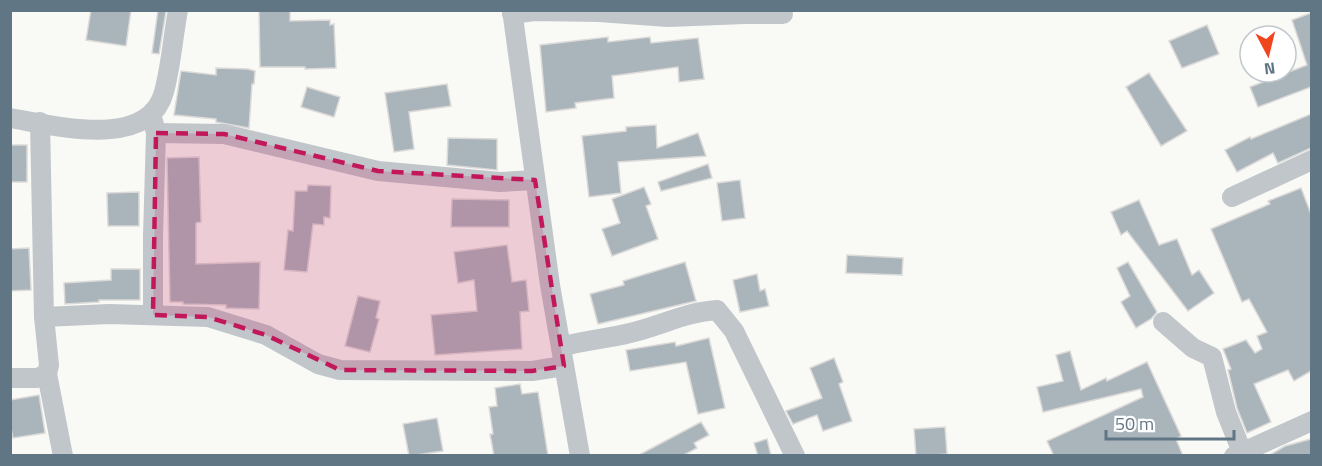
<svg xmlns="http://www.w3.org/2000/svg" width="1322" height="466" font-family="'Titillium Web',sans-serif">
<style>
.building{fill:#aab4bb;stroke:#dbdad8;stroke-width:1.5}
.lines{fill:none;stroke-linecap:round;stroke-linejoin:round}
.minor{stroke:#c1c6ca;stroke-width:20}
.marked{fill:#c2185b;fill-opacity:0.2;stroke:#c2185b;stroke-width:4.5;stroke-dasharray:12 8;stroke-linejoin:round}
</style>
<rect width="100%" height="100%" fill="#f9f9f6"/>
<g class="building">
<path d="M91 10H131L126 46 86 40Z"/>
<path d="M158 10 166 11 159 54 152 53Z"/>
<path d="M259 10H290V21L330 20V25L334 24 336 68 305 69V67H260Z"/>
<path d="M1311 13V87L1258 107 1250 87 1307 65 1292 20Z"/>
<path d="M1207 25 1219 54 1182 68 1169 41Z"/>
<path d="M608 37V42L650 37 651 43 698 38 704 79 679 82 678 67 612 76 614 98 575 103 576 108 546 112 540 45Z"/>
<path d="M216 68 248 69 255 71 254 84H252L249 128 216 122V119L174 115 181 71 216 75Z"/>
<path d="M1149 73 1187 131 1161 146 1126 87Z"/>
<path d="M447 84 451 106 409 112 414 149 394 152 385 93Z"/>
<path d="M307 87 340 97 334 117 301 107Z"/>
<path d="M1311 114V148L1278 163 1273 153 1237 172 1225 150 1250 137 1251 139Z"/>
<path d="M656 125 657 148 698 133 706 156 618 162 621 193 589 197 582 136 626 131V127Z"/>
<path d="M448 138 497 139V170L447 165Z"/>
<rect x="10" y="145" width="17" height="37"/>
<path d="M199 157 201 222 196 223V264L260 262 259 309 226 308V305L183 304V302H170L167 158Z"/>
<path d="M708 164 712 178 661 191 658 182Z"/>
<path d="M740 180 745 218 722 221 717 183Z"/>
<path d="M308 185 331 186 330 218 324 217V225L313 224 307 272 284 270 288 230 293 231 295 191H307Z"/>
<path d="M644 187 651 204 646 206 658 239 612 256 602 229 620 223 612 199Z"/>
<path d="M1301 188 1311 214V371L1294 381 1288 370 1254 384 1271 422 1247 433 1237 408 1228 370 1231 369 1223 349 1246 340 1255 353 1262 349 1257 336 1267 332 1249 299 1242 302 1211 229 1270 204 1268 201Z"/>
<path d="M139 192V226H108L107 193Z"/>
<path d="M452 199 509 200V227H451Z"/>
<path d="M1139 200 1159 245 1177 239 1192 275 1199 270 1214 293 1188 311 1127 231 1121 235 1111 212Z"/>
<path d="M507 245 512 282 526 280 529 311 520 312 522 349 435 355 431 315 477 311 474 280 458 283 454 252Z"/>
<path d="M29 248 31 290 10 291V249Z"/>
<path d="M847 255 903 258 902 275 846 273Z"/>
<path d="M685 262 696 301 598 324 590 294 624 285 623 281Z"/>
<path d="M1128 262 1157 312 1151 319 1136 328 1121 302 1130 296 1117 268Z"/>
<path d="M111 269H140V300H99V302L65 304 64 283 111 280Z"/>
<path d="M757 274 760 291 765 289 769 306 740 312 733 280Z"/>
<path d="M358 296 380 301 376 318 379 319 370 352 345 346Z"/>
<path d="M709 338 725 408 698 414 686 362 630 371 626 350 675 342 676 346Z"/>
<path d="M1070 351 1081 390 1106 378 1107 381 1147 362 1181 436 1176 439 1183 456H1054L1047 441 1143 397 1141 389 1043 412 1037 387 1063 381 1056 355Z"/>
<path d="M834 358 843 382 839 384 852 421 823 431 817 415 793 424 786 411 822 398 810 368Z"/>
<path d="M520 384 522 394 538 392 548 456H494L490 434H493L489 407 497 406 495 388Z"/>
<path d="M39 395 45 433 13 438 10 424V400Z"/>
<path d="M437 418 443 451 409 456 403 424Z"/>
<path d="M701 422 709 435 694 443 697 448 682 456H637Z"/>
<path d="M945 427 947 454 916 456 914 429Z"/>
<path d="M767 439 771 456H758L754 443Z"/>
<path d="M1311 439V456H1268L1285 446Z"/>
</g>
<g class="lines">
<g class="minor">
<path d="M512 10 550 285 580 456"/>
<path d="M512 14 534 11 599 12 668 17 745 14H783"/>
<path d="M10 118C53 125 148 151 164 92 171 66 173 37 178 10"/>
<path d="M153 121 156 133 153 236V315"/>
<path d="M156 133 224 134 378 171 500 182 535 180"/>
<path d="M1232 197 1312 160"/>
<path d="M44 317 109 314 208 317 266 335 318 364 340 370 532 371 564 366"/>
<path d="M1163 322 1193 348 1212 357 1226 412 1242 452"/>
<path d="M561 347C584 340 607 339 630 333 661 326 685 312 717 310L734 331 795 456"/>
<path d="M47 374 63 456"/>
<path d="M10 378H37L47 374 49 365 44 317 40 122"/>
<path d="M1234 456 1312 421"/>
</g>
</g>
<path class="marked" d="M156 133 224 134 378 171 535 180 564 366 532 371 340 370 266 335 208 317 153 315Z"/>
<rect width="1322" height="466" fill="none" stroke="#617684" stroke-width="24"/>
<g transform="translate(1268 54) rotate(173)"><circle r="28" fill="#ffffff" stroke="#c0c8ce" stroke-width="1.5"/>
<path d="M0-4.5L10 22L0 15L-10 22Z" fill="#f1461d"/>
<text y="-9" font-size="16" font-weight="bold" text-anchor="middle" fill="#617684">N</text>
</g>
<path d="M1106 430v9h128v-9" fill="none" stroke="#617684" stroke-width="3"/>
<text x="1115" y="430" font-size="18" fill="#617684" stroke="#ffffff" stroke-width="4.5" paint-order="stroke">50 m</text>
</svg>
